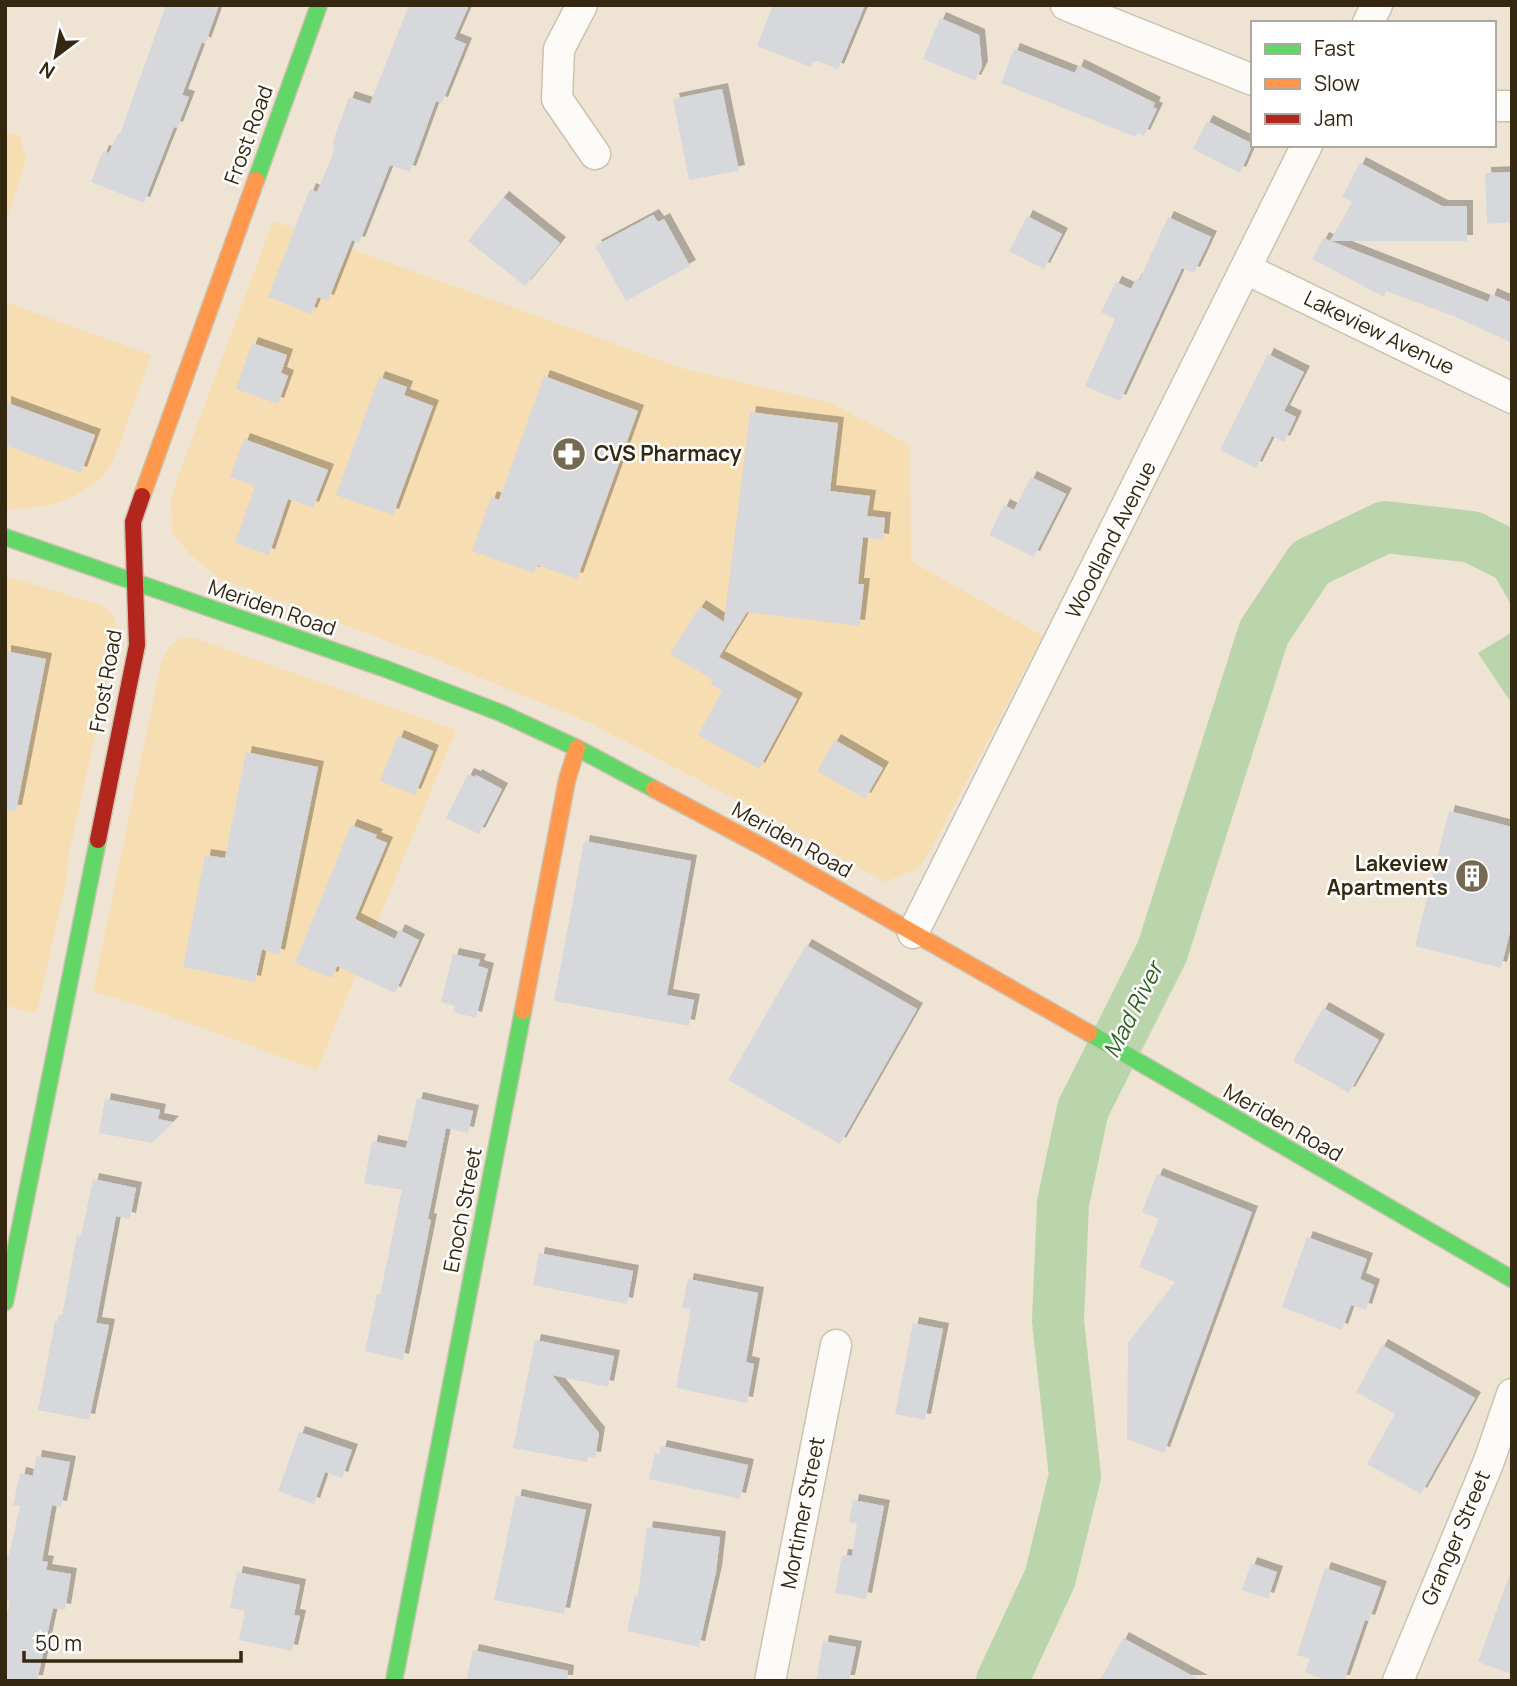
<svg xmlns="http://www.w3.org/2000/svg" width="1517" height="1686" font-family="Manrope,sans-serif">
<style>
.built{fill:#f7ddb2}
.water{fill:#bad5ac}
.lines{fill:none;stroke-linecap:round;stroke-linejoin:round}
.river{stroke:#bad5ac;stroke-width:52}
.building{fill:#d7d8db;filter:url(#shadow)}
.street-casing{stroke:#cdc2af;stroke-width:33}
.fast-casing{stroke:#cdc2af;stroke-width:19}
.slow-casing{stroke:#cdc2af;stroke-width:19}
.jam-casing{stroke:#cdc2af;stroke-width:19}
.street{stroke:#fdfbf8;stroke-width:30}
.fast{stroke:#63d668;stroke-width:16}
.slow{stroke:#ff974d;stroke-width:16}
.jam{stroke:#b3261e;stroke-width:16}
.labels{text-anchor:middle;stroke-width:5;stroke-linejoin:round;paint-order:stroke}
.street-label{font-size:21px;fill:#352811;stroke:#fff}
.poi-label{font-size:21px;font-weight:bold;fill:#352811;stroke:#fff;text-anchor:start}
.water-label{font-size:23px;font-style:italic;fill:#2b6222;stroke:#fff}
</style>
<defs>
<filter id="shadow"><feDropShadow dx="6" dy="-6" stdDeviation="0" flood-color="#0004"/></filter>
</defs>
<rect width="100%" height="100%" fill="#efe4d3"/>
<g class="built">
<path d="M5 131 20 136 26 159 5 226Z"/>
<path d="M273 221 684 369 831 403 910 445 911 561 1038 633 1042 637 931 849 919 868 885 882 760 812 588 722 435 659 219 578 191 556 172 533 171 500 177 479Z"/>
<path d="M5 302 151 355 118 449 110 467 100 480 72 497 55 504 11 510 5 509Z"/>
<path d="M5 576 101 605 112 613 116 625 115 645 67 863 68 872 37 1012H29L5 1005Z"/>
<path d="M191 637 456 730 317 1070 158 1012 93 991 161 662 168 648 179 639Z"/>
</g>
<g class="water">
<path d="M1485 530 1512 537V606L1472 537Z"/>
<path d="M1512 632V704L1478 653Z"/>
</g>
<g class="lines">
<path class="river" d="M1002 1681 1050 1578 1075 1476 1058 1321 1063 1203 1083 1109 1162 952 1264 632 1310 563 1385 527 1472 537 1512 557"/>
</g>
<g class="building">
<path d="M166 5H219L205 44 202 42 182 95 189 97 177 128 174 127 144 203 91 182 103 151 109 153 118 133 120 134Z"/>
<path d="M409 5H469L454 39 466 44 442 103 436 101 410 172 390 165 359 243 352 240 328 301 318 297 311 314 268 297 310 189 317 192 334 151 333 141 349 97 370 104Z"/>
<path d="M773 5H865L838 70 814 59 811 67 757 46Z"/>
<path d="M940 18 979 35 982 67 975 81 923 59Z"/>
<path d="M1014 49 1075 73 1078 65 1155 103 1153 107 1157 109 1144 136 1138 133 1135 137 1001 83Z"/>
<path d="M722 89 739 171 689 180 673 99Z"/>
<path d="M1207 121 1253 144 1240 173 1193 149Z"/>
<path d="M1360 163 1442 206H1467V241H1330L1352 202 1342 197Z"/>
<path d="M1512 172V222L1487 224 1485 173Z"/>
<path d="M503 197 560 243 525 286 468 241Z"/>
<path d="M653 215 658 222 664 219 690 266 626 301 595 246Z"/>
<path d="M1027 216 1062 234 1044 269 1009 251Z"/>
<path d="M1168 217 1211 237 1194 273 1182 268 1120 401 1085 386 1115 319 1101 312 1116 282 1131 289 1136 279 1139 281Z"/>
<path d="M1323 238 1488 302 1491 294 1512 303V343L1456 317 1386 291 1384 297 1312 259Z"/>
<path d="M252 343 287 355 281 373 288 376 278 404 236 389Z"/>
<path d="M1268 354 1304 372 1284 411 1296 417 1284 442 1272 436 1256 468 1220 450Z"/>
<path d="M544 376 638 411 577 579 537 565 534 573 472 551 491 497 499 500Z"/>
<path d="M379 377 407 387 404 395 433 406 393 515 336 495Z"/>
<path d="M5 402 95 435 81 473 5 445Z"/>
<path d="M750 412 838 423 830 491 870 496 867 516 885 518 883 540 863 537 858 584H864L859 626 747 612 719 657 797 699 759 769 698 735 722 691 710 684 713 680 670 654 700 606 724 622Z"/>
<path d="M244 439 328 470 313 508 288 499 269 555 235 543 255 486 230 477Z"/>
<path d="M1031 477 1066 494 1034 557 989 535 1004 505 1014 510Z"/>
<path d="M5 651 46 659 16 811 5 810Z"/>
<path d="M398 736 433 751 415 795 380 781Z"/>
<path d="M835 740 883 768 865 799 817 771Z"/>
<path d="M246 752 318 767 279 956 262 949 255 982 183 967 205 855 225 858Z"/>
<path d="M468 774 475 777 476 775 502 789 479 834 446 818Z"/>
<path d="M1449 811 1512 827V924L1501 968 1415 946Z"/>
<path d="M351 825 377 835 375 838 387 843 355 919 395 939 399 930 419 940 395 993 337 966 332 978 295 963Z"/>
<path d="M584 841 691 861 667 995 694 1000 689 1026 554 1001Z"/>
<path d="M806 945 917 1009 840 1144 728 1080Z"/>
<path d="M453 954 480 960 478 966 488 969 476 1018 453 1012 455 1006 441 1002Z"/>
<path d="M1323 1008 1379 1040 1349 1093 1293 1061Z"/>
<path d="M417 1098 473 1111 468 1133 446 1128 428 1219 431 1220 403 1360 365 1351 377 1294 380 1295 402 1190 364 1183 372 1141 406 1148Z"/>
<path d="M105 1099 160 1110 158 1119 173 1122 152 1143 99 1133Z"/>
<path d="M1157 1174 1252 1212 1164 1453 1127 1439 1128 1343 1175 1282 1139 1267 1159 1219 1142 1212Z"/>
<path d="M93 1179 136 1188 130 1219 116 1216 96 1323 109 1325 107 1335 89 1420 38 1410 55 1321 57 1322 59 1315 62 1316 77 1235 81 1236Z"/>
<path d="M1307 1237 1367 1259 1360 1279 1374 1285 1366 1310 1351 1305 1342 1330 1282 1307Z"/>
<path d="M539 1253 633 1271 627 1304 533 1285Z"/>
<path d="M688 1279 758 1293 746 1362 754 1364 747 1403 676 1388 690 1315V1309L682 1307Z"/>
<path d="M913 1323 943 1329 925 1420 895 1414Z"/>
<path d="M535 1340 614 1356 608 1387 552 1375 599 1433 595 1458 588 1457 587 1462 513 1448Z"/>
<path d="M1382 1345 1475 1398 1421 1494 1367 1464 1395 1414 1356 1392Z"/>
<path d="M299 1432 352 1450 342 1478 325 1472 314 1504 278 1491Z"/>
<path d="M661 1446 748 1465 740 1499 649 1479 655 1453 659 1454Z"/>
<path d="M36 1456 70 1462 61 1507 52 1505 42 1561 48 1562 46 1570 71 1574 65 1610 53 1608 37 1681H5V1623L10 1601 5 1600V1554L9 1555 20 1506 13 1505 20 1473 33 1476Z"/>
<path d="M516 1495 586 1510 564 1614 494 1600Z"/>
<path d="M853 1500 884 1506 866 1599 835 1593 842 1555 852 1556 857 1524 849 1522Z"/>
<path d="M647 1527 720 1537 716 1572 699 1647 627 1631 635 1595 638 1596Z"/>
<path d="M1251 1563 1277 1572 1268 1599 1242 1590Z"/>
<path d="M1325 1568 1381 1587 1369 1621 1365 1620 1344 1681H1327L1305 1672 1310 1659 1297 1655Z"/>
<path d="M237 1572 300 1585 294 1615 300 1616 292 1651 239 1640 245 1611 230 1608Z"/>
<path d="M1509 1576 1512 1577V1674L1478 1662Z"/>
<path d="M1123 1638 1202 1681H1100Z"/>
<path d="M823 1641 856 1647 849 1681H816Z"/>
<path d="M473 1650 568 1671 567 1681H466Z"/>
</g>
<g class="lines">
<g class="street-casing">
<g id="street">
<path d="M582 5 559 49 557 99 595 154"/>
<path d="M1066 5 1253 80"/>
<path d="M1368 23 1377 5"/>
<path d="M1494 106H1512"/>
<path d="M1246 269 1512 398"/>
<path d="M913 933 1307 145"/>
<path d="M770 1681 836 1345"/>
<path d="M1398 1681 1489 1461 1512 1394"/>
</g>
</g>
<g class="fast-casing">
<g id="fast">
<path d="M256 180 319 5"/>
<path d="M5 537 386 669 501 713 577 748 654 789"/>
<path d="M1089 1033 1512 1279"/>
<path d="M5 1302 98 840"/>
<path d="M394 1681 523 1011"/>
</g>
</g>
<g class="slow-casing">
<g id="slow">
<path d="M142 496 256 180"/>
<path d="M654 789 761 846 1089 1033"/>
<path d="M523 1011 567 780 577 748"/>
</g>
</g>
<g class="jam-casing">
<path id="jam" d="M98 840 137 645 133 522 142 496"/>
</g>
<use href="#street" class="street"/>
<use href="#fast" class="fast"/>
<use href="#slow" class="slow"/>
<use href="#jam" class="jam"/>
</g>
<defs>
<g id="pharmacy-disc" transform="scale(1.75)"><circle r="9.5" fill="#766a55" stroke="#fff"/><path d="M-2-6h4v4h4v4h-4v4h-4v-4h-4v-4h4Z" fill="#fff"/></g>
<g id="building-disc" transform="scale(1.75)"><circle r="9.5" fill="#766a55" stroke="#fff"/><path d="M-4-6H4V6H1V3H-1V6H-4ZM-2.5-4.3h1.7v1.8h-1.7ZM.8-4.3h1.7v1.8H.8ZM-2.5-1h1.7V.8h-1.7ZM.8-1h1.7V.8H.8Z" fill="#fff"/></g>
</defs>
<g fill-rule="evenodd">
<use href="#pharmacy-disc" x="569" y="454"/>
<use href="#building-disc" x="1472" y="876"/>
</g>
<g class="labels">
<g class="street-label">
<text transform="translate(249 135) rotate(-70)" y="7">Frost Road</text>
<text transform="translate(1379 333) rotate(26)" y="7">Lakeview Avenue</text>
<text transform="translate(1111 540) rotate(-63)" y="7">Woodland Avenue</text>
<text transform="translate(272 608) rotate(19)" y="7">Meriden Road</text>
<text transform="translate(106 681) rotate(-80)" y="7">Frost Road</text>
<text transform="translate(792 840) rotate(29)" y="7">Meriden Road</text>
<text transform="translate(1283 1123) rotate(30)" y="7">Meriden Road</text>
<text transform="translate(463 1210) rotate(-79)" y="7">Enoch Street</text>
<text transform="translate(803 1513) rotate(-79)" y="7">Mortimer Street</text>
<text transform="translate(1456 1538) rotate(-67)" y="7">Granger Street</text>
</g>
<g class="poi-label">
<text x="594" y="461">CVS Pharmacy</text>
<text x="1448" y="871" text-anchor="end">Lakeview<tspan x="1448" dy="24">Apartments</tspan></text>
</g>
<g class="water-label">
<text transform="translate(1133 1010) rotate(-63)" y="8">Mad River</text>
</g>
</g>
<rect width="1517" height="1686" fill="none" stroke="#352811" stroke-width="14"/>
<rect x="1251" y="21" width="245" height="126" fill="#ffffff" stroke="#aea9a0" stroke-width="2"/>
<rect x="1265" y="44" width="35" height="10" fill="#63d668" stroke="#aea9a0" stroke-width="2"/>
<text x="1314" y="56" font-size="21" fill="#352811">Fast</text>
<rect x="1265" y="79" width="35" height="10" fill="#ff974d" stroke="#aea9a0" stroke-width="2"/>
<text x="1314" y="91" font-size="21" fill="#352811">Slow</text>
<rect x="1265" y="114" width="35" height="10" fill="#b3261e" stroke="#aea9a0" stroke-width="2"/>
<text x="1314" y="126" font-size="21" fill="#352811">Jam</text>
<g transform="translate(56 56) rotate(212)" stroke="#ffffff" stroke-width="5" paint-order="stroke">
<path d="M0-5L12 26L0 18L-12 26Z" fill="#352811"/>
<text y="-10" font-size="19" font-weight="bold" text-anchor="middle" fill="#352811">N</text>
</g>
<path d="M24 1651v10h217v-10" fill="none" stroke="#352811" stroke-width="3.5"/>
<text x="35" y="1651" font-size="21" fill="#352811" stroke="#ffffff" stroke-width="5" paint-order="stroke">50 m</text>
</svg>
